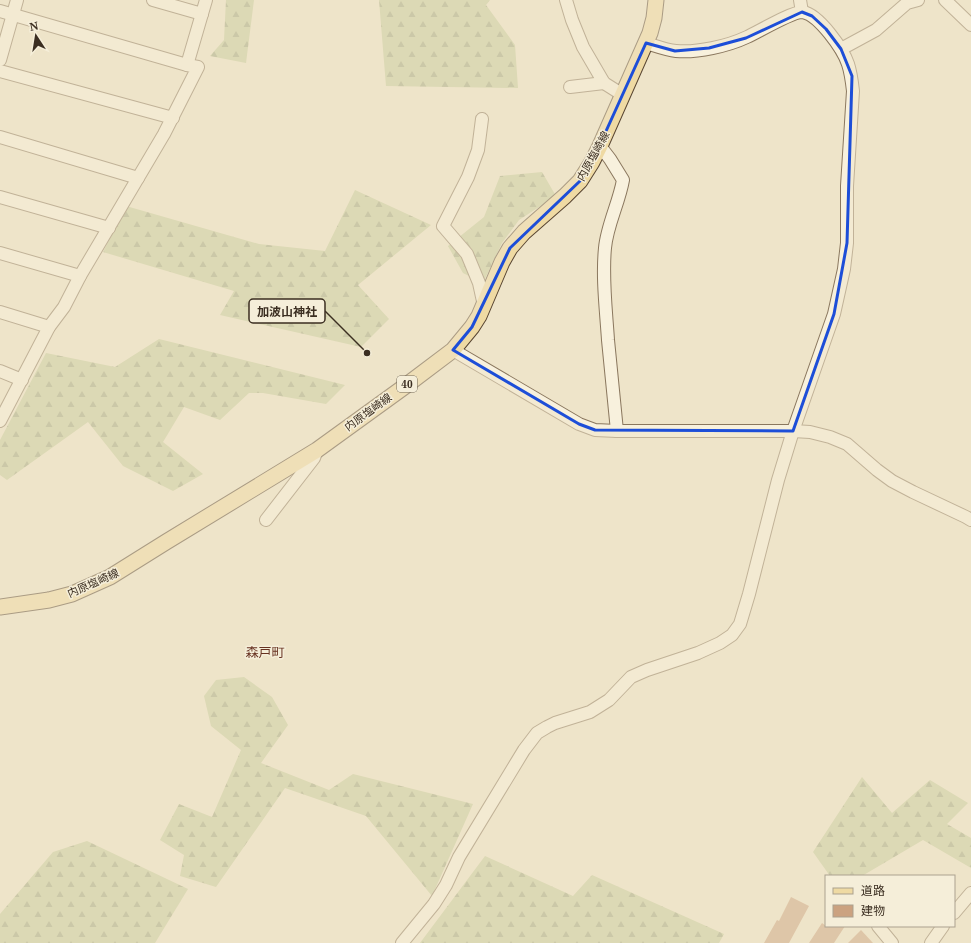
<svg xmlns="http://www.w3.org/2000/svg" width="971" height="943" font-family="'Noto Serif','Noto Sans JP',serif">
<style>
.forest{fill:url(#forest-firs)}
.building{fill:#cba280}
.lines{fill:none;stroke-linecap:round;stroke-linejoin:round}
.minor-casing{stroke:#8a775e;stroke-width:14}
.major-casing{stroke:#584532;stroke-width:17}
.minor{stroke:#f8f1dd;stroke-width:12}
.major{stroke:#efdaa3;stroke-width:15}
.marked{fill:none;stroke:#1d4ed8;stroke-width:3;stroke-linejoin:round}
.labels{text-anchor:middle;stroke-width:3;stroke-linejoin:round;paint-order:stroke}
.shield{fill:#f5eed9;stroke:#736858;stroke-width:1}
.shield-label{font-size:10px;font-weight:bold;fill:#3b2e21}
.street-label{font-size:11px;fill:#3b2e21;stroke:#f5eed9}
.quarter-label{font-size:13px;fill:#673221;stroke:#f5eed9}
.leader{fill:none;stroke:#3b2e21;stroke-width:1.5}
.callout-dot{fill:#3b2e21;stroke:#f5eed9;stroke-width:1.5}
.callout{fill:#f5eed9;stroke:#3b2e21;stroke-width:1.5}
.callout-label{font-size:12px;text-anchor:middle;font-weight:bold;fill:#3b2e21}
</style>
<defs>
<pattern id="forest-firs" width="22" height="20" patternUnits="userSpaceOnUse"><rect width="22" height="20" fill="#c5cc9d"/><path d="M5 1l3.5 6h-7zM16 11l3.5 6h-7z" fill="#a1a680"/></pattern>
</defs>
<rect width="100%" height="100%" fill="#eee4c9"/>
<g class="forest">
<path d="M226 0H254L246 63 210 56 224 40Z"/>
<path d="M377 0H490L486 5 515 45 518 88 386 86 379 0Z"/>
<path d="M542 172 556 196 519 220 502 243 483 283 463 273 448 246 484 217 500 176Z"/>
<path d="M355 190 431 225 358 285 389 319 361 347 220 315 234 291 103 252 126 206 259 244 325 251Z"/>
<path d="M159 339 345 385 326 404 263 393H249L220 420 184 407 163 442 203 474 173 491 123 466 88 422 7 480 0 475V440L46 353 115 367Z"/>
<path d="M244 677 272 697 288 725 261 763 329 790 353 774 473 804 432 896 366 816 285 788 216 887 180 876 184 855 160 840 179 804 212 817 241 750 211 726 204 696 216 680Z"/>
<path d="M862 777 892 813 930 780 968 803 947 824 971 838V868L923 840 862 876H830L813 852Z"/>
<path d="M87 841 188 889 155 943H0V914L53 852Z"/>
<path d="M485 856 573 896 592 875 724 934 719 943H420Z"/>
</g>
<g class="building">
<path d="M791 897 809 906 789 943H764L777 920 779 921Z"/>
<path d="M822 923 826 926H845L834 943H809Z"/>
<path d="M861 930 873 943H848Z"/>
</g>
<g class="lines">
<g class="minor-casing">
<g id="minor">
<path d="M153 0 202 14"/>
<path d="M566 0 572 20 583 47 604 83 623 95"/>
<path d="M800 0 802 12"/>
<path d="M945 0 971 25"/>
<path d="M0 11 187 65 198 67 164 134 80 276 64 307 49 327 0 421"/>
<path d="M841 49 876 30 907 3 918 0"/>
<path d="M0 60 17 0"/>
<path d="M187 65 206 0"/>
<path d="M0 71 173 118"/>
<path d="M570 87 604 83"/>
<path d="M482 119 478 150 468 177 443 226 467 254 479 283 484 306"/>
<path d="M0 137 138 178"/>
<path d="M600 146 610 159 623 180C619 203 607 225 605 248 602 278 606 309 608 340 611 370 614 401 617 431"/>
<path d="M0 197 109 228"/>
<path d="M0 253 80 276"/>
<path d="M0 312 49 327"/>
<path d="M453 350 579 424 595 430 617 431H793L810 432 830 437 847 444 877 470 892 481 913 492 966 517 971 520"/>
<path d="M0 371 22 380"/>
<path d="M266 520 314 458 317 450"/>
<path d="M954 913 971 893"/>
<path d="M878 926 892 943"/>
<path d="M402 943 434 904 446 885 459 857 524 750 537 733 547 727 555 723 590 712 609 700 631 677 647 670 698 653 720 643 732 635 740 624 749 594 778 480 793 431 834 314 844 269 847 243V186L853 91C852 82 851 73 848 64 843 49 819 15 803 12 793 11 758 32 747 37 728 46 697 53 676 51 666 50 656 46 646 43"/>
<path d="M931 943 943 926"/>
</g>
</g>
<g class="major-casing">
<path id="major" d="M0 607 49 600 72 594 110 577 166 542 317 450 404 387 453 350 472 327 479 316 502 262 510 248 524 232 565 196 580 181 592 162 600 146 650 33 654 18 656 0"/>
</g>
<use href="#minor" class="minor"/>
<use href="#major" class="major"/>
</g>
<path d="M0 0H971V943H0ZM802 12 812 16 826 29 841 49 852 76 847 243 834 314 793 431 595 430 579 424 453 350 472 327 510 248 580 181 592 162 646 43 675 51 709 48 746 38Z" fill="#eee4c9" fill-opacity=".55" fill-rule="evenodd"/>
<path class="marked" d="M802 12 812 16 826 29 841 49 852 76 847 243 834 314 793 431 595 430 579 424 453 350 472 327 510 248 580 181 592 162 646 43 675 51 709 48 746 38Z"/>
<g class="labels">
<rect class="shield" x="397" y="376" width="20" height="16" rx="3"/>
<g class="shield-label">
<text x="407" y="388">40</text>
</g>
<g class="street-label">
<text transform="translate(593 156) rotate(-61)" y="4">内原塩崎線</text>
<text transform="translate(368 412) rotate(-36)" y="4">内原塩崎線</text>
<text transform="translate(93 583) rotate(-24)" y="4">内原塩崎線</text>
</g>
<g class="quarter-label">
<text x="265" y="657">森戸町</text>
</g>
</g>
<path class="leader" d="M367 353L325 311"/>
<circle class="callout-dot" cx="367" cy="353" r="4"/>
<rect class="callout" x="249" y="299" width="76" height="24" rx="4"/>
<g class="callout-label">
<text x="287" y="316">加波山神社</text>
</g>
<rect x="825" y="875" width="130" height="52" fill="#f5eed9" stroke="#aba18f"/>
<rect x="833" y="888" width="20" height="6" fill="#efdaa3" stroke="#aba18f"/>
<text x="861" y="895" font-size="12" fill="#3b2e21">道路</text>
<rect x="833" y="905" width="20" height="12" fill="#cba280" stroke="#aba18f"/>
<text x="861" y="915" font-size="12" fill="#3b2e21">建物</text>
<g transform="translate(36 36) rotate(348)" stroke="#f5eed9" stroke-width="3" paint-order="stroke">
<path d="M0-3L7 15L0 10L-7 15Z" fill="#3b2e21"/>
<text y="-6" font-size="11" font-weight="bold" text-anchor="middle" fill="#3b2e21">N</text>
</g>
</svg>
